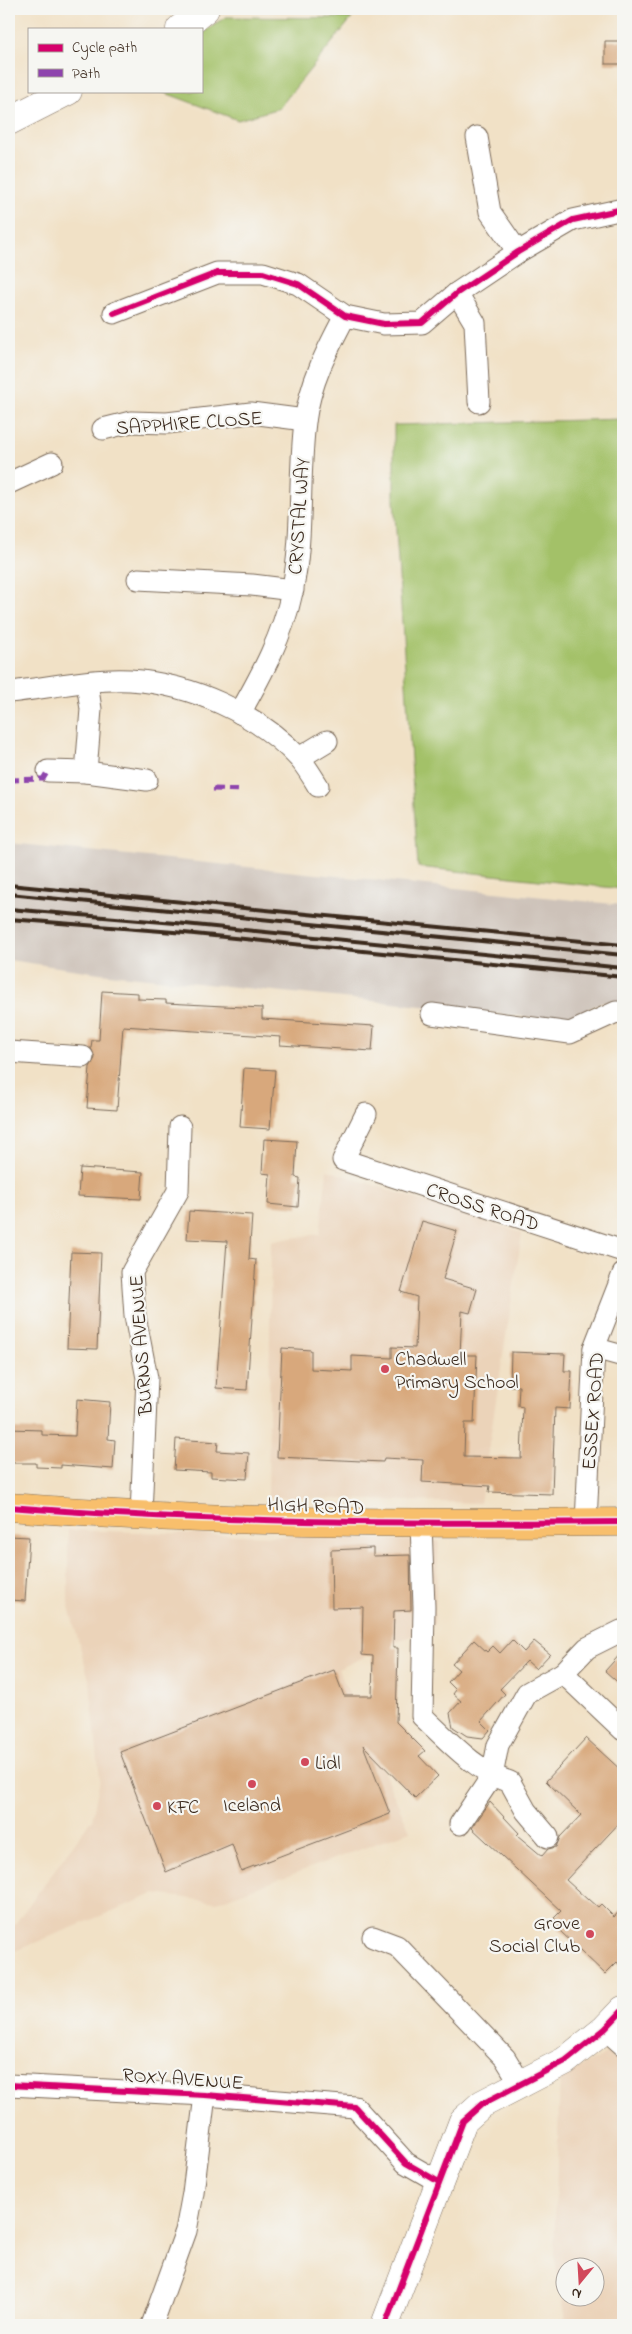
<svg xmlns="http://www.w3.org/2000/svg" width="632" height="2334" font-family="'Indie Flower',sans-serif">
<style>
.built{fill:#ebd3b9;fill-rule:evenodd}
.industrial{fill:#cdc2b9}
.green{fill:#a3c168;stroke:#6f7643}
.building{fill:#d8a87c}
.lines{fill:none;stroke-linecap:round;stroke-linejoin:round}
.minor-casing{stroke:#7b6a59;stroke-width:23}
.tertiary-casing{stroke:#7b6a59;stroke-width:29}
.primary-casing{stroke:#7b6a59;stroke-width:29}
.minor{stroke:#fff;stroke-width:21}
.tertiary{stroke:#fff;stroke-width:28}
.primary{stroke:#f8bf6c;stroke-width:28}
.rail{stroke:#3b2a1e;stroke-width:4}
.quiet{stroke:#8e44ad;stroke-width:5;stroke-dasharray:10 5;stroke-linecap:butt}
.cycleway-casing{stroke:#f6f6f2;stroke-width:9}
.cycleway{stroke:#d6006c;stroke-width:6}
.poi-dot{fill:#d1495b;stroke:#f6f6f2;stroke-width:2}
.labels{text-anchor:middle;stroke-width:4.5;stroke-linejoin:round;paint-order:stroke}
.street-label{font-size:20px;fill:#3b2a1e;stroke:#f6f6f2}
.poi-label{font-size:20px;fill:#3b2a1e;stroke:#f6f6f2;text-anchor:start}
</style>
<rect width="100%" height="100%" fill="#f6f6f2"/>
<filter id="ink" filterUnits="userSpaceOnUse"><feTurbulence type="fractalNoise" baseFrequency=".02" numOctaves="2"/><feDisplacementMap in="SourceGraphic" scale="10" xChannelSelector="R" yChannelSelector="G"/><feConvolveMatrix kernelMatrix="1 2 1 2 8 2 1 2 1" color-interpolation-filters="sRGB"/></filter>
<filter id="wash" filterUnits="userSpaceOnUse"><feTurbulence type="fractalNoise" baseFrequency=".0096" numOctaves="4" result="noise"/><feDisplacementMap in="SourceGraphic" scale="20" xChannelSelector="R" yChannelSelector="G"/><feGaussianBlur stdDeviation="1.12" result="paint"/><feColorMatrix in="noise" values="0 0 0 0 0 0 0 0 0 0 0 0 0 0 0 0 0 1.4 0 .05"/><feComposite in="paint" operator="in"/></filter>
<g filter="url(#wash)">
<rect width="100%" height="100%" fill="#f1e1c6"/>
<g class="built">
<path d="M327 1170 522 1233 480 1503 268 1497 271 1241 320 1234Z"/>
<path d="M68 1530 439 1541 434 1625 338 1669 410 1831 217 1902 154 1894 15 1951 9 1932 92 1819 100 1780 90 1683 68 1603Z"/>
<path d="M615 2049 623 2057V2325H567L554 2255 560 2077ZM564 2266H594V2296H564Z"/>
</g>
<path class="industrial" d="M9 843 623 905V1005L601 1002 567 1021 99 973 9 960Z"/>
<g class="green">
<path d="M226 17 352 18 279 108 238 120 160 91H201V34Z"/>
<path d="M623 419V889L418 867 394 500V425Z"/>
</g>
<g id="blocks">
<g class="building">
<path d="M605 41H621L623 64H605Z"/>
<path d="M102 991 138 993V999L166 1000V1003L262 1008V1019L374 1026 372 1051 280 1045 281 1037 123 1026 117 1110 87 1108 90 1067 95 1058 91 1048 92 1040H99Z"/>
<path d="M244 1068 275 1070 270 1129 240 1127Z"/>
<path d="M264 1139 297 1141 295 1177 300 1178 298 1207 268 1204 270 1174 262 1173Z"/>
<path d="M80 1168 143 1172 141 1199 78 1196Z"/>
<path d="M189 1211 252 1215 249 1259 256 1260 247 1390 216 1388 227 1241 187 1239Z"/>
<path d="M422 1221 457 1231 443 1279 477 1289 470 1313 462 1311 460 1355H477L474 1423H465L464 1457 521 1458 523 1407 518 1406 519 1386H510L511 1352 565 1354 564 1371H572L570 1409 555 1408 552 1494 489 1492 490 1486 422 1482 423 1460 384 1458 383 1462 277 1457 282 1348 311 1350V1369L352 1371V1356L392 1358V1347L415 1348 417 1297 401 1292Z"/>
<path d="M71 1252 101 1253 97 1349 67 1348Z"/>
<path d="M77 1399 110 1402 108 1439 115 1440 113 1469 61 1465V1468L36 1467V1463H9V1429L42 1430V1435L75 1436Z"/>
<path d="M176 1439 218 1442 217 1451 249 1453 247 1479 211 1477V1472L174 1470Z"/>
<path d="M9 1536 29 1537 25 1601 9 1600Z"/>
<path d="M373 1548V1556L410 1555 411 1610 394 1611 393 1648H398L396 1722 425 1751 419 1756 438 1776 415 1798 363 1745 390 1814 241 1871 232 1844 166 1872 120 1752 334 1670 344 1696H372L373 1656 362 1655 363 1607 332 1608 331 1550Z"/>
<path d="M474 1640 487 1652 493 1646 500 1653 512 1640 524 1652 534 1641 550 1654 536 1669 527 1661 500 1689 505 1694 481 1721 490 1730 483 1738 467 1736 453 1727 450 1713 461 1701 453 1694 456 1690 448 1682 459 1670 452 1664Z"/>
<path d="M623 1651V1687L605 1671Z"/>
<path d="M586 1738 623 1772V1819L566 1880 588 1900 589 1899 598 1907 601 1904 614 1917 623 1907V1969L617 1962 605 1974 559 1930 562 1926 554 1918 561 1911 472 1828 490 1802 519 1833 517 1835 542 1856 548 1849 556 1847 560 1837 581 1815 546 1781Z"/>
</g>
</g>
</g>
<g filter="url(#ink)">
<use href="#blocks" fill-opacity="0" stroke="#7b6a59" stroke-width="1"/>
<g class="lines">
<g class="minor-casing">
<g id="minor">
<path d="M477 137 490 212 518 252"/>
<path d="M457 293 475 323 479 402"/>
<path d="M114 313 217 273H263L298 284 345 316 384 324 422 323 457 293 518 252 573 220 623 209"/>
<path d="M103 429 131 422 167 423 251 413 305 420"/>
<path d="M9 483 52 463"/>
<path d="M138 579 252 585 293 590"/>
<path d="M9 692C47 688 91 678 130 680 191 684 257 713 299 758 306 766 312 776 318 786"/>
<path d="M240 713C262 674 283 635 292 592 304 536 298 478 305 422 310 383 327 350 345 316"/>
<path d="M299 758 327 741"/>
<path d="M48 771 86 772 147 780"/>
<path d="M86 772 91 709 87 683"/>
<path d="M432 1014 570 1033 616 1012 623 1013"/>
<path d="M9 1052 83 1057"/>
<path d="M366 1114 343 1160 623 1251"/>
<path d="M594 1348 623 1356"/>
<path d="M141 1514 147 1378 135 1316 132 1272 178 1191 180 1127"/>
<path d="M586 1523 594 1348 623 1274"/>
<path d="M421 1524 424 1607 422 1716C449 1741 475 1771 510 1782L526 1811 548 1837"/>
<path d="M563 1673 587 1648 621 1631"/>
<path d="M460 1824 492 1776 498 1745 527 1693 563 1673 623 1730"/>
<path d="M373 1937 397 1946 505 2058 521 2084"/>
<path d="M605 2029 623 2045"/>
<path d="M9 2085 205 2095 355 2107 406 2163 439 2182"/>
<path d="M152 2325 186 2231 193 2193 205 2095"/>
</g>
</g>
<g class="tertiary-casing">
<g id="tertiary">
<path d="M180 29 205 9"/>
<path d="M9 121 68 91"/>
<path d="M385 2325 463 2121 482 2104 565 2061 605 2029 623 2010"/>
</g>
</g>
<g class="primary-casing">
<path id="primary" d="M9 1507C213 1523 418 1524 623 1522"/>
</g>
<use href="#minor" class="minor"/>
<use href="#tertiary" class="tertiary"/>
<use href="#primary" class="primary"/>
<g class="rail">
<path d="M9 885 623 945"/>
<path d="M9 894 623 955"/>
<path d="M9 909 175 923 623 968"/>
<path d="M9 919 174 932 623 977"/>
</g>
<g class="quiet">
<path d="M9 780 43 779 48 771"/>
<path d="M213 789 242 790"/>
</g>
<g class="cycleway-casing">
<g id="cycleway">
<path d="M114 313 217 273H263L298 284 345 316 384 324 422 323 457 293 518 252 573 220 623 209"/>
<path d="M9 1507C213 1523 418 1524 623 1522"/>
<path d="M9 2085 205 2095 355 2107 406 2163 439 2182"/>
<path d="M385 2325 463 2121 482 2104 565 2061 605 2029 623 2010"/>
</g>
</g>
<use href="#cycleway" class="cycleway"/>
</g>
</g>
<g class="poi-dot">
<circle cx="385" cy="1369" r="5"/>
<circle cx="305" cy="1762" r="5"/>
<circle cx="252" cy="1784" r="5"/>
<circle cx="157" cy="1806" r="5"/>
<circle cx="590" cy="1934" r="5"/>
</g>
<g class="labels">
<g class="street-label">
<text transform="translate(189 422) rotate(-4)" y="7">SAPPHIRE CLOSE</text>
<text transform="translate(298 516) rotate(-86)" y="7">CRYSTAL WAY</text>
<text transform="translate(483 1206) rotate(18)" y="7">CROSS ROAD</text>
<text transform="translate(140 1345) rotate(-94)" y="7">BURNS AVENUE</text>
<text transform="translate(592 1411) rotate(-86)" y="7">ESSEX ROAD</text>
<text transform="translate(316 1505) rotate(2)" y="7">HIGH ROAD</text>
<text transform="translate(183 2078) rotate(4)" y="7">ROXY AVENUE</text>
</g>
<g class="poi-label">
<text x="395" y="1365">Chadwell<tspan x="395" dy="23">Primary School</tspan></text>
<text x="315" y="1769">Lidl</text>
<text x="252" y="1811" text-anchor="middle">Iceland</text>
<text x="167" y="1813">KFC</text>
<text x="580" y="1929" text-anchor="end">Grove<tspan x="580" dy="23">Social Club</tspan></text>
</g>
</g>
<rect width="632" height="2334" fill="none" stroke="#f6f6f2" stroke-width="30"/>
<rect x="28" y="28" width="175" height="65" fill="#f6f6f2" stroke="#aba49d"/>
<rect x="38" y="44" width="25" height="8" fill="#d6006c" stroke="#aba49d"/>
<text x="72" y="52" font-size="15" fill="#3b2a1e">Cycle path</text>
<rect x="38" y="69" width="25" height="8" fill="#8e44ad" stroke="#aba49d"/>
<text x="72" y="78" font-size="15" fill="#3b2a1e">Path</text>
<g transform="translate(580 2282) rotate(198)"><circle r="24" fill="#f6f6f2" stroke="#aba49d"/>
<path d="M0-4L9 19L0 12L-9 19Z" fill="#d1495b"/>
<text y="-8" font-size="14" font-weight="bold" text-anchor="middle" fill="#3b2a1e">N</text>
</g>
</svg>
